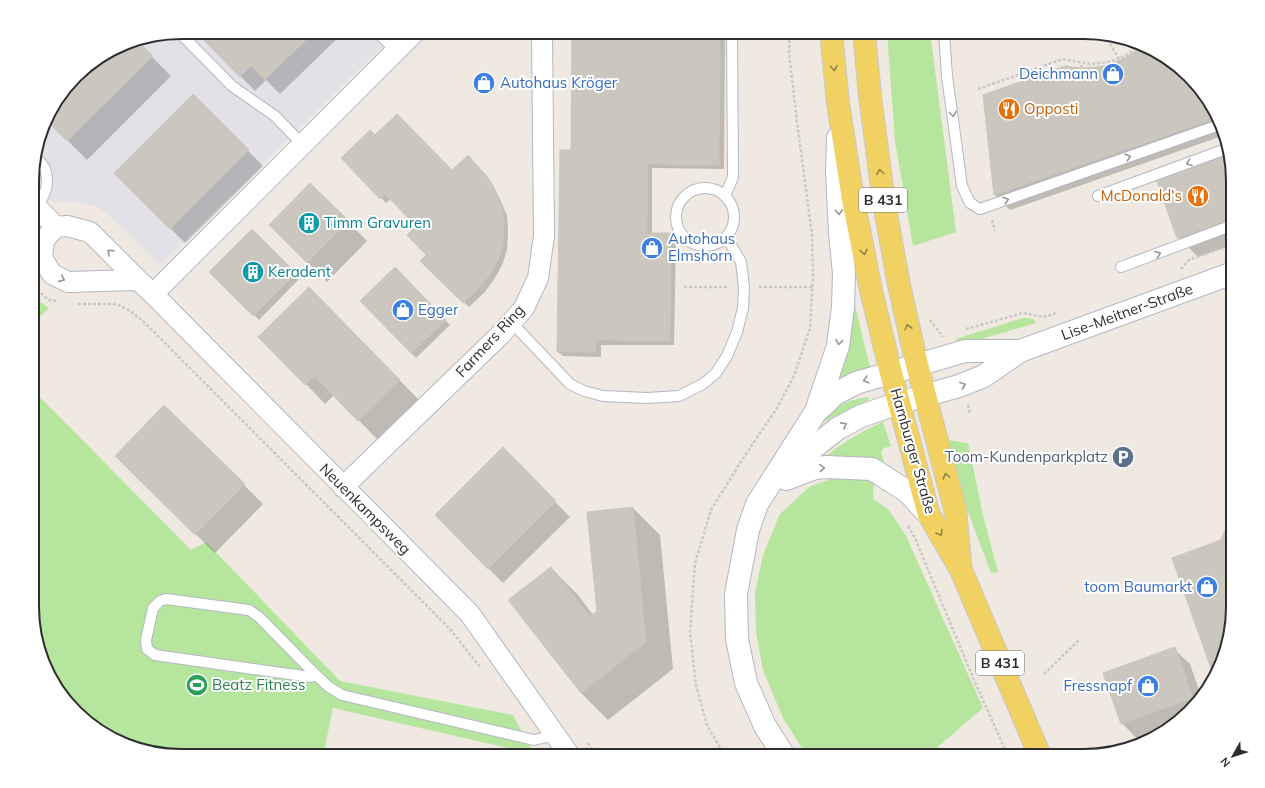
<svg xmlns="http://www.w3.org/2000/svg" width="1265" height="788" font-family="Mulish,sans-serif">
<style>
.industrial{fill:#e3e1e8}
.green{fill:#b6e59e}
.shadow{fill:#0003}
.building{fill:#cbc7bf;stroke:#cbc5ba}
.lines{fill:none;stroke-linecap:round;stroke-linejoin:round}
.lane-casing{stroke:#b4b7c1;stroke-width:12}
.street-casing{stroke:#b4b7c1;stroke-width:22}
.secondary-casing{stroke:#b4b7c1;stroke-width:24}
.primary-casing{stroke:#c9c9c9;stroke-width:24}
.path{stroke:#c9c9c9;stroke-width:2.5;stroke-dasharray:3 2;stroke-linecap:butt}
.lane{stroke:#fff;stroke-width:10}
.street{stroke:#fff;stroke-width:20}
.secondary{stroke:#fff;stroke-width:22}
.primary{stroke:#f2d163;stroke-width:22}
.oneway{stroke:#908048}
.oneway2{stroke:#969696}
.labels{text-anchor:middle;stroke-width:4;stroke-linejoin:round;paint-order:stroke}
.shield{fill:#fff;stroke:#6d6d6d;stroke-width:1}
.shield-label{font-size:14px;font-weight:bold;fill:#2e2e2e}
.shop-label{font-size:15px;fill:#366cbe;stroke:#fff;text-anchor:end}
.food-label{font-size:15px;fill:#c56008;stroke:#fff;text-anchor:start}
.culture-label{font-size:15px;fill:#0d838f;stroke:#fff;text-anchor:start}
.street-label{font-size:15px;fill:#2e2e2e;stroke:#fff}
.service-label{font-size:15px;fill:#4e5e75;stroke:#fff;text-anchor:end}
.leisure-label{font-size:15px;fill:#27864d;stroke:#fff;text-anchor:start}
.rim{fill:none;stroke:#2e2e2e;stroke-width:2}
</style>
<rect width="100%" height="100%" fill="#efe9e1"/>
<path class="industrial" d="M181 32H397L160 265 118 223 98 207 76 201 53 202 33 184V162L47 115 83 69 124 43Z"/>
<g class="green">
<path d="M887 32H930L956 232 913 246 895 141Z"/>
<path d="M33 297 49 308 33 323Z"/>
<path d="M854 303 855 305 871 372 835 382Z"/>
<path d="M1023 318 1034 319 1036 323 958 346 956 339Z"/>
<path d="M33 390 191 550 206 542 340 681 513 715 534 754 333 708 323 756H181L142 751 98 731 57 690 33 626Z"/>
<path d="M868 397 869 400 821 423V419C838 406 846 400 868 397Z"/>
<path d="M883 422 891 446 884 448 881 452 886 469 821 460C842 443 858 433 883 422Z"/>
<path d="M946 440 968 443 983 515 998 572 991 573 965 504Z"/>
<path d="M842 475 874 482 873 499 889 510 906 536 983 708 927 756H807L783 718 763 670 756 632 755 593 763 555 780 514 809 487Z"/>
</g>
<g class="shadow">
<path d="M197 32H343V33L280 94 266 80 255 91Z"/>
<path d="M699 32H720L725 37 724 169 652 168V234H671L676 239 674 345H601V357L563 356 558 352 572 151Z"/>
<path d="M136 41 171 76 87 160 46 119 47 115 83 69 124 43Z"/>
<path d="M1145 47 1167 57 1213 107 1222 136 1010 210 995 195 984 95 1081 69 1109 66 1124 60Z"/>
<path d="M193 95 263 166 185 243 115 173Z"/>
<path d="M376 136 452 171 473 161 493 185 501 201 507 216 508 231 507 250 503 263 495 278 485 292 469 307 422 261 427 255 417 226 391 199 386 203 342 158Z"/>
<path d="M1228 155 1233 171V245L1198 257 1178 237 1158 179Z"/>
<path d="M310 184 367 241 327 282 270 225Z"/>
<path d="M252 230 300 278 259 320 211 272Z"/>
<path d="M395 269 450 325 416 358 362 301Z"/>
<path d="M329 308 419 400 378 440 334 395 325 404 306 384Z"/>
<path d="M503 449 570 517 503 583 436 515Z"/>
<path d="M136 476 244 485 263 504 215 553Z"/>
<path d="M633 508 660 535 673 669 608 720 581 693 551 568 578 595 593 615 598 611Z"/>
<path d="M1233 515V617L1225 655 1215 676 1173 558 1222 541Z"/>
<path d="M1174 649 1190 664 1201 696 1167 728 1137 739 1122 723Z"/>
</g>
<g class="building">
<path d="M196 32H314L265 80 251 66 240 77Z"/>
<path d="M572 32H720L719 165 648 164 647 233H671L670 341 596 340V352H557L560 150H571Z"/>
<path d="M138 41 153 56 67 141 46 120 47 115 83 69 124 43Z"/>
<path d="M1144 46 1167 57 1213 107 1217 118 994 195 983 95 1065 66 1081 68 1097 67 1109 65 1123 59Z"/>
<path d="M193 94 249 150 170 229 114 173Z"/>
<path d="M397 114 452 170 468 155 489 179 497 195 503 211 504 226 503 244 499 258 491 273 480 287 463 303 420 261 426 255 407 235 416 226 385 194 380 199 341 158 370 130 375 135Z"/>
<path d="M1227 154 1233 171V219L1177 238 1156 179Z"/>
<path d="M310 183 349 221 307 263 269 225Z"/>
<path d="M252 229 296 273 253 316 209 272Z"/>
<path d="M395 267 446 320 411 353 360 301Z"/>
<path d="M309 287 400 380 358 421 314 376 305 385 258 337Z"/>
<path d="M164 405 245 484 195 535 115 456Z"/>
<path d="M503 447 556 501 488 569 435 515Z"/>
<path d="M633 507 646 642 581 693 508 600 551 567 590 616 597 611 587 512Z"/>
<path d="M1232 513 1233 617 1225 655 1214 677 1172 558 1221 540Z"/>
<path d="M1175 647 1193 698 1121 724 1103 673Z"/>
</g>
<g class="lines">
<g class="lane-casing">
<g id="lane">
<path d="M179 32 232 86 275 116 303 145"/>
<path d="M377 32 396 51"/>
<path d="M944 32 947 76 962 186 970 203 980 209 1219 125"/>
<path d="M35 156C38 160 43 164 45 169 50 183 45 196 37 207"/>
<circle cx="705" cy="217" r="29"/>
<path d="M725 196 733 177 732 32"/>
<path d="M1098 196 1226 149"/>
<path d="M1121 267 1233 225"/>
<path d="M511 322 570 384 584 391 603 396 647 398 679 396 703 384 716 373 727 356 737 332 743 308 744 287 741 262 727 238"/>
<path d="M316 675 310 677 155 655 147 649 146 640 153 608 160 601 166 599 249 610 259 617 316 675 329 687 342 695 534 740 555 735"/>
</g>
</g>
<g class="street-casing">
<g id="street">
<path d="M33 203 56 227"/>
<path d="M138 280 68 282 52 274 42 258 44 240 56 227 67 226 90 232 138 280 153 294 470 614 570 756"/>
<path d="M153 294 415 32"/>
<path d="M343 487 501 334 524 308 538 278 544 236 542 32"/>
</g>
</g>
<g class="secondary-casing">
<g id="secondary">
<path d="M817 408 838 346 843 307 844 274 840 233 837 171 838 138"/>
<path d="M790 473 808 452 837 429 861 416 899 403 959 386 984 376 1020 351 1233 273"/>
<path d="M786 479 815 468 826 467 872 469 908 492 929 515"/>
<path d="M784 756 765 726 746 683 737 639 736 594 748 530 757 504 815 413 835 394 856 383 965 351H1020"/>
</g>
</g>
<g class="primary-casing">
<g id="primary">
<path d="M831 32 838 103 853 199 871 290 891 373 929 515 961 570 1040 756"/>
<path d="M864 32 870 96 884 203 899 285 917 365 955 509 960 562"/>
</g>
</g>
<g class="path">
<path d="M1105 35 1119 59 1133 51 1139 43"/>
<path d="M1081 68 1082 63"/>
<path d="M978 89 1063 59 1090 64 1108 62 1119 59"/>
<path d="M992 220 995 231"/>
<path d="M1181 269 1189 260 1233 244"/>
<path d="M684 287H728"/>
<path d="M759 287H813"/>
<path d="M41 293 49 300 57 301"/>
<path d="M78 304H116L130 311 144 322 449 628 481 668"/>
<path d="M930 320 943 337"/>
<path d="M966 329 1023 313 1044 317 1056 313"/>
<path d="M968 405 970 414"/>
<path d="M908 526 915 538 974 680 1008 756"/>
<path d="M1044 674 1080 639"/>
<path d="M588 743 597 756"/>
<path d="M725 756 707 725 696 685 690 632 695 563 711 510 744 457 777 408 794 376 810 328 813 277 812 234 797 122 789 52 790 32"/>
</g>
<use href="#lane" class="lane"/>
<use href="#street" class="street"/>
<use href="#secondary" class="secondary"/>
<use href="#primary" class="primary"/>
</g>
<defs><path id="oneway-chevron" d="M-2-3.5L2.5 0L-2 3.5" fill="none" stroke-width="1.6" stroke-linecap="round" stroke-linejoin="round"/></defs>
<g class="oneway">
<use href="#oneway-chevron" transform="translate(834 68) rotate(84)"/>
<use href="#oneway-chevron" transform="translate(880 172) rotate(-98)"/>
<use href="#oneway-chevron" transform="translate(864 252) rotate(79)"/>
<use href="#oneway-chevron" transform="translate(908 327) rotate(-103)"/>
<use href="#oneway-chevron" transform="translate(946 476) rotate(-105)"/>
<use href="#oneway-chevron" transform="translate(940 533) rotate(60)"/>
</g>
<g class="oneway2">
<use href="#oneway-chevron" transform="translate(953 114) rotate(82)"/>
<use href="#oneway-chevron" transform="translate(1128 157) rotate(-19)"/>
<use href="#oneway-chevron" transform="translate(1189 163) rotate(160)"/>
<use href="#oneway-chevron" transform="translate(1006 200) rotate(-19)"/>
<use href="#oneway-chevron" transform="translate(839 212) rotate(87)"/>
<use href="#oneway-chevron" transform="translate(110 252) rotate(-136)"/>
<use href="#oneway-chevron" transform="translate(1158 254) rotate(-21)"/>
<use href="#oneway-chevron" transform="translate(62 279) rotate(24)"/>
<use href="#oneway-chevron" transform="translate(839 342) rotate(99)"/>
<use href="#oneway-chevron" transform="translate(866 380) rotate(164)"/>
<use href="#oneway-chevron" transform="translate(963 385) rotate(-20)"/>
<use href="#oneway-chevron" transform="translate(844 425) rotate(-29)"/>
<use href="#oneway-chevron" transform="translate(822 468) rotate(-3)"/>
</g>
<defs>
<g id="shop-disc" transform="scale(1.15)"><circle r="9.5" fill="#3f7fe0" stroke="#fff"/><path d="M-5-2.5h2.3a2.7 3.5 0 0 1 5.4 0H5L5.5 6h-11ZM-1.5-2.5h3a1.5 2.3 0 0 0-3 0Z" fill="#fff"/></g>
<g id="restaurant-disc" transform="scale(1.15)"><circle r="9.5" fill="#e8710a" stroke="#fff"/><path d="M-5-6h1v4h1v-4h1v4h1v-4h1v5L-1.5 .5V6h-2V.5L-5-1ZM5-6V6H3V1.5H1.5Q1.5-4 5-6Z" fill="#fff"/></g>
<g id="building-disc" transform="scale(1.15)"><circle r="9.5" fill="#0f9aa8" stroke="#fff"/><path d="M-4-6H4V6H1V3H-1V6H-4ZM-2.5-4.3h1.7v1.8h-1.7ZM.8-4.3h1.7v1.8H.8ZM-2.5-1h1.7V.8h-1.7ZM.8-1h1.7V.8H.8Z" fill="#fff"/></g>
<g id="parking-disc" transform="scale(1.15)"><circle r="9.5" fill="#5c6f8a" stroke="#fff"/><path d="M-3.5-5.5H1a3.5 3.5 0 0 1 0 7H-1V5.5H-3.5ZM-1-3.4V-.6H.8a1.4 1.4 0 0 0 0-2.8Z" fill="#fff"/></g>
<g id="stadium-disc" transform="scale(1.15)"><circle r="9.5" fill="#2e9e5b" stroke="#fff"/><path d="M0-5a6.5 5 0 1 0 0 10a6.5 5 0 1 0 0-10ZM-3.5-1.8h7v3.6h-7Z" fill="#fff"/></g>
</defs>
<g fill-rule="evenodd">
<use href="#shop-disc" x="1113" y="74"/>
<use href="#shop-disc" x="484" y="83"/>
<use href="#restaurant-disc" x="1009" y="109"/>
<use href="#restaurant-disc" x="1198" y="196"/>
<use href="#building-disc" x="309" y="223"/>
<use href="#shop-disc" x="652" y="248"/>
<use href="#building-disc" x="253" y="272"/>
<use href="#shop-disc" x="403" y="310"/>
<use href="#parking-disc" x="1123" y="457"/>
<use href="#shop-disc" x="1207" y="587"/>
<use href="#stadium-disc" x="197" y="685"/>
<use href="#shop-disc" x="1148" y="686"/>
</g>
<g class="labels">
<g class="shield">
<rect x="859" y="188" width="48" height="24" rx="3"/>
<rect x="976" y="651" width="48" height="24" rx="3"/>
</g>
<g class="shield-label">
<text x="883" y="205">B 431</text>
<text x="1000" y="668">B 431</text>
</g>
<g class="shop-label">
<text x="1098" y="79">Deichmann</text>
<text x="500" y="88" text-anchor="start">Autohaus Kröger</text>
<text x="668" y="244" text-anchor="start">Autohaus<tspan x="668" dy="17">Elmshorn</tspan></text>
<text x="418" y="315" text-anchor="start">Egger</text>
<text x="1192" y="592">toom Baumarkt</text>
<text x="1132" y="691">Fressnapf</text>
</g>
<g class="food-label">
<text x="1024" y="114">Opposti</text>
<text x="1182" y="201" text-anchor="end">McDonald's</text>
</g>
<g class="culture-label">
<text x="324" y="228">Timm Gravuren</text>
<text x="268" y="277">Keradent</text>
</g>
<g class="street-label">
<text transform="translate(1127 312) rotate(-20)" y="5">Lise-Meitner-Straße</text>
<text transform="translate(490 341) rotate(-47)" y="5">Farmers Ring</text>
<text transform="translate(913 451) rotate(74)" y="5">Hamburger Straße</text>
<text transform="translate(365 509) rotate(45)" y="5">Neuenkampsweg</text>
</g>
<g class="service-label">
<text x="1108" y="462">Toom-Kundenparkplatz</text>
</g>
<g class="leisure-label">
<text x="212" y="690">Beatz Fitness</text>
</g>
</g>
<path d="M0 0H1265V788H0ZM181 39H1084A142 142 0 0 1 1226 181V607A142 142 0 0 1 1084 749H181A142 142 0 0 1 39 607V181A142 142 0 0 1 181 39Z" fill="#fff" fill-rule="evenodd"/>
<path class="rim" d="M181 39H1084A142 142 0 0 1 1226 181V607A142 142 0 0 1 1084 749H181A142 142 0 0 1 39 607V181A142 142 0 0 1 181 39Z"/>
<g transform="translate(1233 756) rotate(231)" stroke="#ffffff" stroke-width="3" paint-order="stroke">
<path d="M0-3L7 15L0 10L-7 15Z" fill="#2e2e2e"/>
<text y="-6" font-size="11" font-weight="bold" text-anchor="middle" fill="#2e2e2e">N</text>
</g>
</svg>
